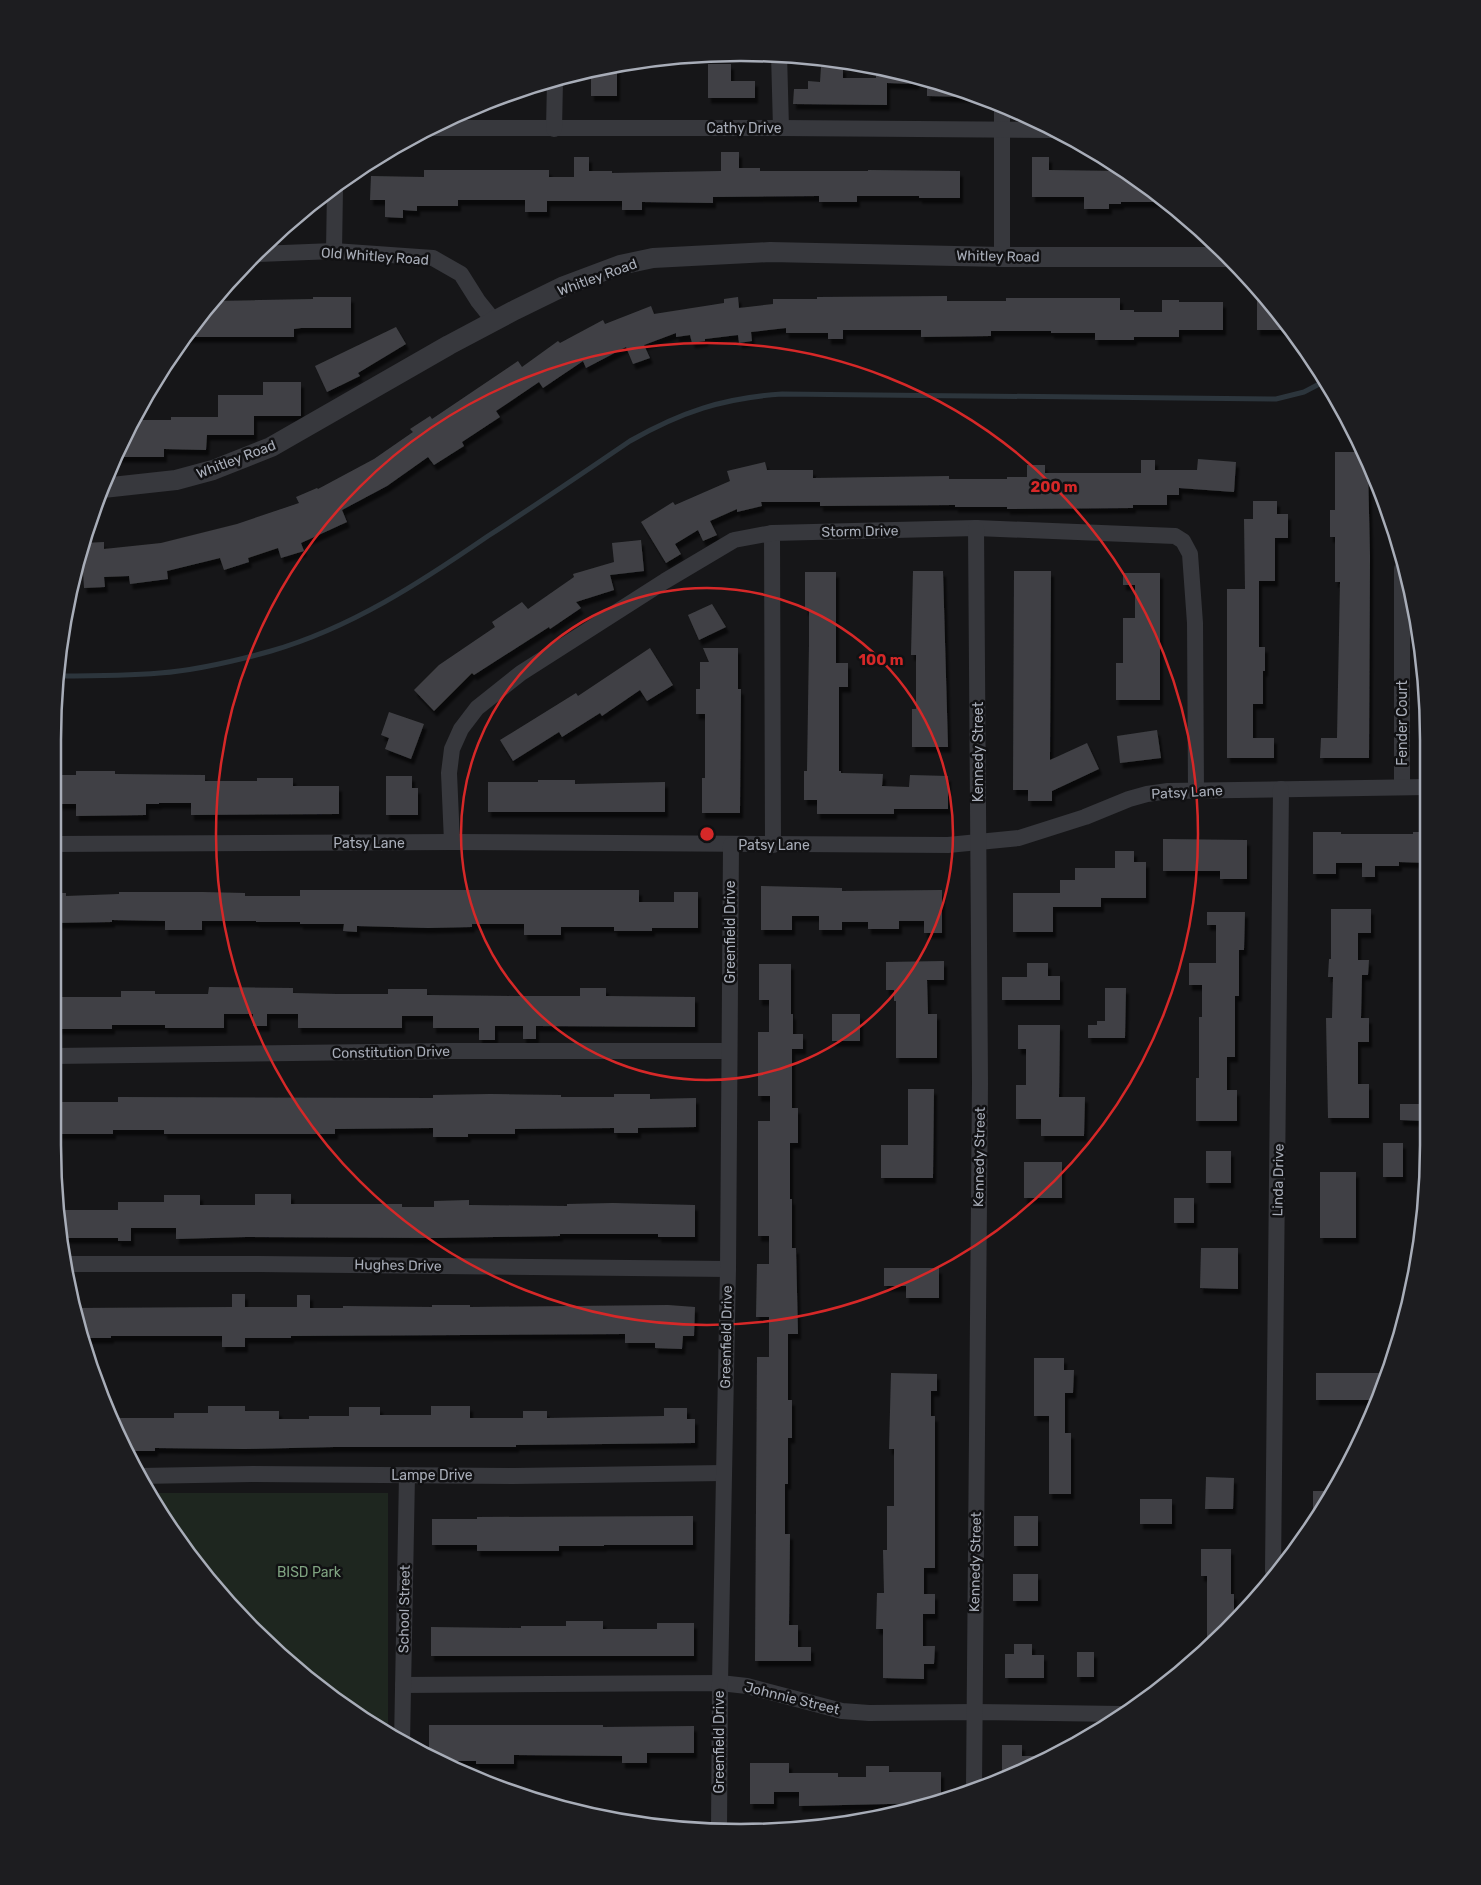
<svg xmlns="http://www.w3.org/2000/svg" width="1481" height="1885" font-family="Rubik,sans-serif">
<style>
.green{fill:#1e261f}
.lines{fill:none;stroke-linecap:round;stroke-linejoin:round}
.stream{stroke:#2c353c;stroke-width:5}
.building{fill:#404145;filter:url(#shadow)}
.minor{stroke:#37383d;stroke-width:16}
.tertiary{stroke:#37383d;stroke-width:20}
.ring{fill:none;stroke:#d62828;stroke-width:2.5}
.labels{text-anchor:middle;stroke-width:5;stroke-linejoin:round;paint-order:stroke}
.street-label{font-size:14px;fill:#a8adb8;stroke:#111113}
.park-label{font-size:14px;fill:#7fa381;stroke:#111113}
.rim{fill:none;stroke:#a8adb8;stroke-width:2.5}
.centre{fill:#d62828;stroke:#111113;stroke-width:2.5}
.ring-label{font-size:15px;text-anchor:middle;font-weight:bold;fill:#d62828;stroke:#111113;stroke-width:5;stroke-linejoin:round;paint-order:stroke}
</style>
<defs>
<filter id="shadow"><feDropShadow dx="3" dy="5.5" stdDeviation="1" flood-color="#0009"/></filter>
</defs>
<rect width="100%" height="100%" fill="#161618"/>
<path class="green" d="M148 1493H388V1734L254 1631Z"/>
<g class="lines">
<path class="stream" d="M58 676C92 676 126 676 160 673 198 670 235 661 271 651 351 628 421 582 488 536 536 505 583 473 630 441 681 412 723 398 782 394L1276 399 1304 392 1325 381"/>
</g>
<g class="building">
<path d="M708 64H731V81H755V98H708Z"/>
<path d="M617 66V96H591V72Z"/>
<path d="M821 67H843V78H876V69L917 76 916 84 887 83V105L793 104 794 89H808V81L820 82Z"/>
<path d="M927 79 969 95V97L927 96Z"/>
<path d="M721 152H739V168H760V171H868V170L960 171V198H919V196H857V202H819V196L713 197V203L642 202V210H622V201H547V212H525V200H458V206H417V211L403 210V218L385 217V200H370L371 176 424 177V170H549V177H574V157H589V171H612V173L721 171Z"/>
<path d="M1032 157H1049V170L1121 171 1159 194 1167 202H1121V204H1109V209H1084V197H1032Z"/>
<path d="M947 296V301H1006V298H1120V310H1134V312H1162V300H1179V302H1223V330H1179V337H1134V340H1095V333H1051V331H991V336L921 337V330H843V339H828V333H786V328L751 332 752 341 739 343 738 335 705 339V341L692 343 690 335 676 337V333L644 345 650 358 633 364 626 347 586 368 583 361 543 388 539 382 496 411 500 417 462 442 464 446 434 465 428 457 387 486 342 510 347 522 301 543 304 551 281 558 278 548 248 558 249 562 224 570 220 558 167 571 168 579 130 584 129 576 104 577 105 587 84 588 82 555 84 543 104 542V549L161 543 237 524 299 503 296 497 317 488 318 489 374 459 413 432 410 429 430 416 432 419 518 361 522 367 558 341 560 343 603 320 605 324 651 306 654 314 724 303V299L738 297 739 308 773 304V299H817V297Z"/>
<path d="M313 297H351V328H301L294 329V337H184L195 321 214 301 313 299Z"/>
<path d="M1257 299H1267L1288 330H1257Z"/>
<path d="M396 327 406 344 358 373 360 376 327 392 315 366Z"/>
<path d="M263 382H301V416H254V435H207L206 450 164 449V457H117L134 420H171V417H218V395H263Z"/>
<path d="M1335 452H1362L1368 467 1370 556 1369 758H1320L1321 738H1337L1340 582H1335V537H1330V510H1335Z"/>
<path d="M1198 459 1236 462 1234 492 1179 488V495H1167V505H1133V508L1007 509V507H955V505L820 506V502H761L762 506 737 512V509L710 521 717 535 703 541 698 530 675 544 681 554 666 563 641 522 673 502 675 505 730 481 727 471 765 462 767 470H813V478L949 476V479H1007V477H1027V465H1045V473H1141V460H1155V470H1197Z"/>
<path d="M1253 501H1277V514H1288V538H1275V581H1259V647H1265V671H1263V704H1253V738H1274V758H1227V589H1245L1244 519H1253Z"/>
<path d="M641 540 644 571 610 575 614 590 576 602 581 608 550 629 549 627 474 675 472 673 434 711 414 690 439 665 495 627 492 622 522 602 528 609 574 577 573 574 614 562 612 543Z"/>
<path d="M913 571H943L948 747H912V709H916V655H911Z"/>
<path d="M1014 571H1051L1050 760 1087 743 1099 769 1052 791V801H1028V790H1013Z"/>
<path d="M805 572H836V663H848V687H839V771H841V773L883 774 882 786 909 787 910 775 948 776V809H894V814H817V800H804V771H807L809 644V610H805Z"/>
<path d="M1123 573H1160V700H1116V663H1123V618H1135V585H1123Z"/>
<path d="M712 604 726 627 699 640 688 615Z"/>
<path d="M650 648 673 685 647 701 640 690 602 716 600 713 562 737 559 732 513 761 500 740 576 693 578 696Z"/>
<path d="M703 648H738V689H741L740 813H702V778H705V714H696V689H700V662H709Z"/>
<path d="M389 712 424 724 411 759 385 749 389 738 381 735Z"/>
<path d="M1157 730 1161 758 1120 763 1117 736Z"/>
<path d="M76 771H115V774L205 775V781H257V778H293V786H339V814L191 815V803H159V804H146V815L76 816V804H54V775H76Z"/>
<path d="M386 776H412V788H418V815H386Z"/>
<path d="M538 780H575V784L665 782V812H488V782H538Z"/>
<path d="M1313 832H1341V834H1413V832H1427L1428 863 1399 862V866H1375V877H1362V863H1336V874H1313Z"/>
<path d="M1163 839 1247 840V879H1220V871H1163Z"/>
<path d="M1115 851H1134V862H1146V898H1101V907H1053V932H1013V893H1060V880H1075V868H1115Z"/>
<path d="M761 886 842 888V891L942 890V933H924V921H899V929H868V922H842V930H819V916H792V930H761Z"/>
<path d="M300 890H639V902H674V892H698V928H652V931H614V927H561V935H524V924H472V927L428 928 357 926V932L343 931 344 924H300V922H256V921H202V930H165V921L112 920V922L53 923V893H66V896L119 894V892H202L245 893V896H300Z"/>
<path d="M1331 909H1371V933H1358V960H1369L1368 975H1362L1361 1018H1369V1042H1358V1084H1369V1118H1328L1326 1018H1332L1333 977H1328L1329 959H1331Z"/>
<path d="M1207 912H1245L1244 950H1239V996H1235V1057H1227V1090H1237V1121H1196V1078H1199V1017H1202V985H1189V963H1216V925H1207Z"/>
<path d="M944 961V980H927L928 1014H937V1058H896V1001H894V990H886V962Z"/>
<path d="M1027 963H1048V976H1060V1000H1002V977H1027Z"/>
<path d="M759 964H791V1014H793V1034H803V1049H792V1108H798V1143H790V1199H792V1248H796L798 1334H788V1400H792V1438H788V1484H785V1534H790L789 1625H798V1647H811V1661H755L757 1357H769V1317H756L757 1264H769V1236H758V1121H770V1096H758V1032H769V1000H759Z"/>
<path d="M209 987 293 988V993L337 994H388V989H427V995L515 996H580V988H606V996L695 997V1027L536 1026V1039H523V1026H495V1040H479V1028H433V1016H402V1028H298V1014H267V1026H253V1014H224V1028H165V1025H112V1029H53V997H121V991H155V994H208Z"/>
<path d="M1105 988H1126L1125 1038H1088V1025H1097V1021H1105Z"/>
<rect x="832" y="1014" width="28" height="27"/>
<path d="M1018 1025H1060L1059 1097H1085L1084 1136H1041V1119H1016V1085H1026V1049H1018Z"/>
<path d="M908 1089H934L933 1178H881V1145H908Z"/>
<path d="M490 1094 561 1095V1097H614V1094H650V1099L696 1098V1127L638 1128V1133H614V1128L515 1129V1134H468V1137H433V1128L335 1129V1134H164V1130H113V1134H53V1102H118V1097L433 1098V1095Z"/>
<path d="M1400 1104H1424V1121L1400 1120Z"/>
<rect x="1383" y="1143" width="20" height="34"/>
<rect x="1206" y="1151" width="25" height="32"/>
<rect x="1024" y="1162" width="38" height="36"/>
<rect x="1320" y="1172" width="36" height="66"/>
<path d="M255 1194H291V1204H402V1207H434V1201L469 1200V1205L567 1206V1204L613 1203 695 1205V1237H658V1234H560V1236L435 1238 246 1237 176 1239V1228H131V1241H118V1238H65L61 1210H118V1202H164V1195H200V1205H255Z"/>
<rect x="1174" y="1198" width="20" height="25"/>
<path d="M1201 1248H1238V1289L1200 1288Z"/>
<path d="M884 1268H939V1298H906V1286H884Z"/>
<path d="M232 1294H245V1307H297V1295H310V1308H343V1306L432 1307V1305H470V1307L668 1305 695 1307 694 1336H683L682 1349 655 1348V1343H625V1334L291 1336V1338H245V1347H222V1336H111V1338H83L76 1323 74 1308 232 1307Z"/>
<path d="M1034 1358H1064V1370H1074L1073 1393H1065V1433H1071V1494H1049V1416H1034Z"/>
<path d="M891 1373 937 1374V1391H931V1416H935V1568H924V1594H935V1614H923V1646H935L934 1664H924V1679L883 1678V1629H876L877 1593H884L883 1550H887V1506H894V1449H889Z"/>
<path d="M1316 1373H1387L1378 1400H1316Z"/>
<path d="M208 1406H245V1411H279V1419H309V1416H349V1407H380V1415H431V1406H470V1418H523V1411H547V1418L664 1416V1408H687V1419H695V1443L516 1445V1447H335L245 1449 155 1448V1451H129L116 1418H174V1413H208Z"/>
<path d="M1206 1477 1234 1478 1233 1509H1205Z"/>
<path d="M1313 1491H1332L1313 1526Z"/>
<rect x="1140" y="1499" width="32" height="25"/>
<path d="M693 1516V1545H604V1546H559V1551H477V1545H432V1519H477V1517Z"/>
<rect x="1014" y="1516" width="24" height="30"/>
<path d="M1201 1549H1231V1594H1234V1617L1207 1647V1576H1201Z"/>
<rect x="1013" y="1574" width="25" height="27"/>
<path d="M566 1621H603V1629H657V1623H694V1656H431V1627L521 1628V1626H566Z"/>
<path d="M1014 1644H1032V1655H1044V1678H1005V1654H1014Z"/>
<rect x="1077" y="1652" width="17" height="25"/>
<path d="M429 1725H603V1727L694 1726V1753H647V1763H622V1756L514 1755V1764H476V1761H445L429 1754Z"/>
<path d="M1002 1745H1022V1756H1047L1002 1774Z"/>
<path d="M750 1763H789V1773H838V1777H866V1766H889V1772H941V1800L934 1803 799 1806V1792H774V1804H750Z"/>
</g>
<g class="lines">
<g class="minor">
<path d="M779 54 781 128"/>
<path d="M1002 107V257"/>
<path d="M433 128H781L1055 130"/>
<path d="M554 129 555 81"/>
<path d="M334 251 335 189"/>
<path d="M258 254 334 251 433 258 461 274 478 301 494 321"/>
<path d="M772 533 773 845"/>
<path d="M1402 569V787"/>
<path d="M452 842 449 773 452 749 461 729 477 708 521 673 665 581 734 540 772 533 976 528 1175 536 1183 541 1190 554 1195 623 1196 790"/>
<path d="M53 844 452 842 948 845 1019 838 1085 817 1129 799 1147 794 1168 791 1427 787"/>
<path d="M53 1056 452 1051H729"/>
<path d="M68 1264H259L728 1269"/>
<path d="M139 1476 252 1474 514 1476 724 1473"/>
<path d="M1273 1571 1281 789"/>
<path d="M403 1685 720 1683 747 1686 842 1711 869 1713 974 1712 1121 1714"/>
<path d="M402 1743 407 1475"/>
<path d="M974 1786 980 1083 976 528"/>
<path d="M719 1830 720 1683 728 1269 731 845"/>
<path d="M726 1831 759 1830"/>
</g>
<path class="tertiary" d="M103 488 176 480 213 470 271 447 449 345 515 310 564 286 620 265 653 258 770 252 1002 257H1225"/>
</g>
<g class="ring">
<circle cx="707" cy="834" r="246"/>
<circle cx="707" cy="834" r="491"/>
</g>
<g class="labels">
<g class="street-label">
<text x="744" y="133">Cathy Drive</text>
<text transform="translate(375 256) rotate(4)" y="5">Old Whitley Road</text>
<text transform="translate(998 256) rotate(1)" y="5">Whitley Road</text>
<text transform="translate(597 277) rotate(-20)" y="5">Whitley Road</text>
<text transform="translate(236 459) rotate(-21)" y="5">Whitley Road</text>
<text transform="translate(860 531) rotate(-1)" y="5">Storm Drive</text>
<text transform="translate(1402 723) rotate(-90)" y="5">Fender Court</text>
<text transform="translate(978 752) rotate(-90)" y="5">Kennedy Street</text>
<text transform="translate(1187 792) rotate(-3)" y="5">Patsy Lane</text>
<text x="369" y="848">Patsy Lane</text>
<text x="774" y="850">Patsy Lane</text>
<text transform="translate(730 932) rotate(-90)" y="5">Greenfield Drive</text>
<text transform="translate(391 1052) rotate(-1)" y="5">Constitution Drive</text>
<text transform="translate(979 1157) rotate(-89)" y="5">Kennedy Street</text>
<text transform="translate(1278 1180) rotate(-89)" y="5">Linda Drive</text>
<text transform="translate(398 1265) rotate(1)" y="5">Hughes Drive</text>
<text transform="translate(726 1337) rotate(-89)" y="5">Greenfield Drive</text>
<text x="432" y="1480">Lampe Drive</text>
<text transform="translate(975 1562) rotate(-89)" y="5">Kennedy Street</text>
<text transform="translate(404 1609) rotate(-89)" y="5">School Street</text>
<text transform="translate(792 1698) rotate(14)" y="5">Johnnie Street</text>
<text transform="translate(719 1742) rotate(-90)" y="5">Greenfield Drive</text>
</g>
<g class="park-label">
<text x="309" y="1577">BISD Park</text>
</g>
</g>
<path d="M0 0H1481V1885H0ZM740 61H741A679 679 0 0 1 1420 740V1145A679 679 0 0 1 741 1824H740A679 679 0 0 1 61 1145V740A679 679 0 0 1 740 61Z" fill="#1d1d20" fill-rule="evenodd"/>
<path class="rim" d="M740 61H741A679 679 0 0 1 1420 740V1145A679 679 0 0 1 741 1824H740A679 679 0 0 1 61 1145V740A679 679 0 0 1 740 61Z"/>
<circle cx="707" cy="834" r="8" class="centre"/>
<g class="ring-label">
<text x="1054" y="492">200 m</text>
<text x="881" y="665">100 m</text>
</g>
</svg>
